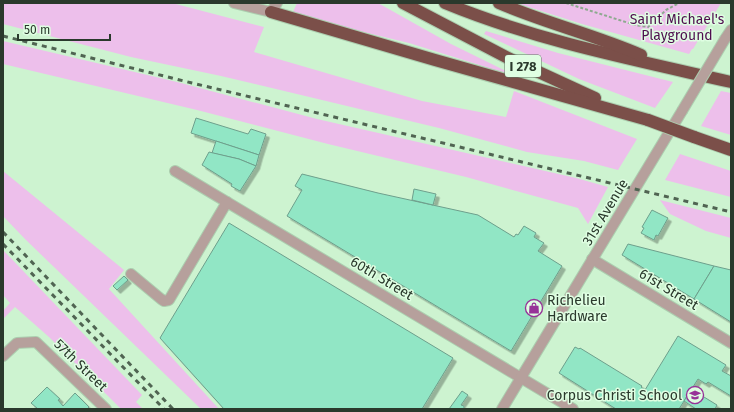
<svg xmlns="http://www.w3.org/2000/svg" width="734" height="412" font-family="'Fira Sans',sans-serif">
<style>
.green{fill:#edbfeb}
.building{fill:#91e6c5;stroke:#6e9f8c;filter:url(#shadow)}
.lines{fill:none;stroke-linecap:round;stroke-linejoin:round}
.minor-casing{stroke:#acceaf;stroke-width:12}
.highway-casing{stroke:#acceaf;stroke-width:14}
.path{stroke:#8daa8f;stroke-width:2;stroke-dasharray:3 2;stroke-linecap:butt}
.minor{stroke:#b6a09c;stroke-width:10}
.highway{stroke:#7b4f49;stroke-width:12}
.rail{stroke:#506452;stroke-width:3;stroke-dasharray:5 5;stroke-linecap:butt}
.minor-bridge-casing{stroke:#acceaf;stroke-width:12;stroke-linecap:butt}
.highway-bridge-casing{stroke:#acceaf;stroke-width:14;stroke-linecap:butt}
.minor-bridge{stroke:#b6a09c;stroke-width:10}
.highway-bridge{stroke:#7b4f49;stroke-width:12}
.labels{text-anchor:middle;stroke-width:3;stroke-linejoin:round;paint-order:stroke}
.shield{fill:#dffee2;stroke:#607463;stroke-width:1}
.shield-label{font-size:13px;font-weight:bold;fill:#2a392c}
.park-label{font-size:14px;fill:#4f0d4f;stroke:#dffee2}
.street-label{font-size:14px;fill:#2a392c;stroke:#dffee2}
.poi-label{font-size:14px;fill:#2a392c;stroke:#dffee2;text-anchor:start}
</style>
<defs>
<filter id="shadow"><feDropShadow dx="3.5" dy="3.5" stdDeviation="0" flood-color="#0004"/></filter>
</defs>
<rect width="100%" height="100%" fill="#cdf3d0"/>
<g class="green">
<path d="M3 3H172L264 27 254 52 422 101 506 117 514 91 637 139 618 170 584 161 527 152 439 128 221 76 131 57 3 24Z"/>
<path d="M297 3H378L451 44 518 77 409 43 301 17 293 12Z"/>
<path d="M516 3H721L693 49H692L689 54 582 24Z"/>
<path d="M486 31 558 53 673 82 655 108 579 79 484 34Z"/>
<path d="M3 41 177 82 317 119 576 178 608 187 588 224 578 208 466 177 328 144 197 110 3 64Z"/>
<path d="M721 91 731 93V135L701 126Z"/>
<path d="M680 154 731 171V197L665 180Z"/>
<path d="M3 171 124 270 109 289 219 409H201L25 239 3 216Z"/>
<path d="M660 200 731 218V238L706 231 670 214Z"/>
<path d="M3 250 142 395 136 402 143 409H121L49 337 15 307 3 319V311L10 303 3 295Z"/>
</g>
<g class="building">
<path d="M196 118 248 134 251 129 266 134 259 155 191 133Z"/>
<path d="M216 141 259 155 256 166 239 159 212 153Z"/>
<path d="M209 152 239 159 256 166 240 191 231 186 232 184 202 165Z"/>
<path d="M302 174 378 193 478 215 514 237 516 234 518 235 524 226 536 233 534 237 544 243 538 251 562 266 511 351 287 216 302 190 295 186Z"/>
<path d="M414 189 436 194 433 205 412 200Z"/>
<path d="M652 210 668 218 658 236 656 235 654 240 641 233 644 228 642 227Z"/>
<path d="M229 223 453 358 422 409H224L160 338Z"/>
<path d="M628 244 714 266 694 299 622 255Z"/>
<path d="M714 266 731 270V322L694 299Z"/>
<path d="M124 276 128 280 117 290 113 286Z"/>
<path d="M678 336 726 365 722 371 731 376V396L708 382 706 384 698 379 679 409H616L559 373 575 347 579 349 580 348 642 386 641 387 645 390Z"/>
<path d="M47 387 60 399 58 400 63 406 75 393 89 407 87 409H38L31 403Z"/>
<path d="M691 389 717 405 715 409H696L684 401Z"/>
<path d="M462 391 468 395 461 405 464 406V409H449Z"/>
</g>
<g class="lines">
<g class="minor-casing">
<g id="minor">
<path d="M234 3 271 12 277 3"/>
<path d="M725 39 731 30"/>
<path d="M175 171 573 409"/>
<path d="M592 259 731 343"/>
<path d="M131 274 161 299 164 301 169 300 227 202"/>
<path d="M3 356 17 343 36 342 106 409"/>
<path d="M502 409 682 111"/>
</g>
</g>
<g class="highway-casing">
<g id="highway">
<path d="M403 3 508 58 595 98"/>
<path d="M445 3C537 41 635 60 731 82"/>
<path d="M499 3C545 23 595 35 641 55"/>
<path d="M271 12 435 60 648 120"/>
<path d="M694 137 731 150"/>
</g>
</g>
<path class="path" d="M566 3 635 25 648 27 666 10 679 3"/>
<use href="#minor" class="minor"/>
<use href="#highway" class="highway"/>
<g class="rail">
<path d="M3 36 192 83 731 212"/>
<path d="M3 232 173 409"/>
<path d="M3 244 164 409"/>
</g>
<g class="minor-bridge-casing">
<path id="minor-bridge" d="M682 111 725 39"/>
</g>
<g class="highway-bridge-casing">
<path id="highway-bridge" d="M648 120 694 137"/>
</g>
<use href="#minor-bridge" class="minor-bridge"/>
<use href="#highway-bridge" class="highway-bridge"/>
</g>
<defs>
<g id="shop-ring" transform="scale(0.9)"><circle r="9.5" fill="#dffee2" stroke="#973298" stroke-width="1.5"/><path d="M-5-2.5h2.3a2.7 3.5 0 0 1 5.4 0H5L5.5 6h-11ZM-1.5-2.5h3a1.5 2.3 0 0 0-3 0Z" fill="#973298"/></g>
<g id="school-ring" transform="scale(0.9)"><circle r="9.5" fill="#dffee2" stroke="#973298" stroke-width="1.5"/><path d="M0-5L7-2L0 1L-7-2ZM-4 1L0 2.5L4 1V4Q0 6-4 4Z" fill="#973298"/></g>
</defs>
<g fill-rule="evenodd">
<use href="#shop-ring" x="534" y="308"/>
<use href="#school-ring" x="695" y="395"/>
</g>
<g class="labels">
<rect class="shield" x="505" y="55" width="36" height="22" rx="3"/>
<g class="shield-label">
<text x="523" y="71">I 278</text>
</g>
<g class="park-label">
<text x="677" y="24">Saint Michael's<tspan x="677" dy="16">Playground</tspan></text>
</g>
<g class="street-label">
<text transform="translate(605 212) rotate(-59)" y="5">31st Avenue</text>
<text transform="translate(382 278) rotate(31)" y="5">60th Street</text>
<text transform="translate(669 289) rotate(31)" y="5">61st Street</text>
<text transform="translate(81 365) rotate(44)" y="5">57th Street</text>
</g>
<g class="poi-label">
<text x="547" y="305">Richelieu<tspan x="547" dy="16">Hardware</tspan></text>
<text x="682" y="400" text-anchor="end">Corpus Christi School</text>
</g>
</g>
<rect width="734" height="412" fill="none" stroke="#2a392c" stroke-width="8"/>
<path d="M18 34v6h92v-6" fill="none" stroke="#2a392c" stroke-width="2"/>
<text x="24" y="34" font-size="12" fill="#2a392c" stroke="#dffee2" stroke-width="3" paint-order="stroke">50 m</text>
</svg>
